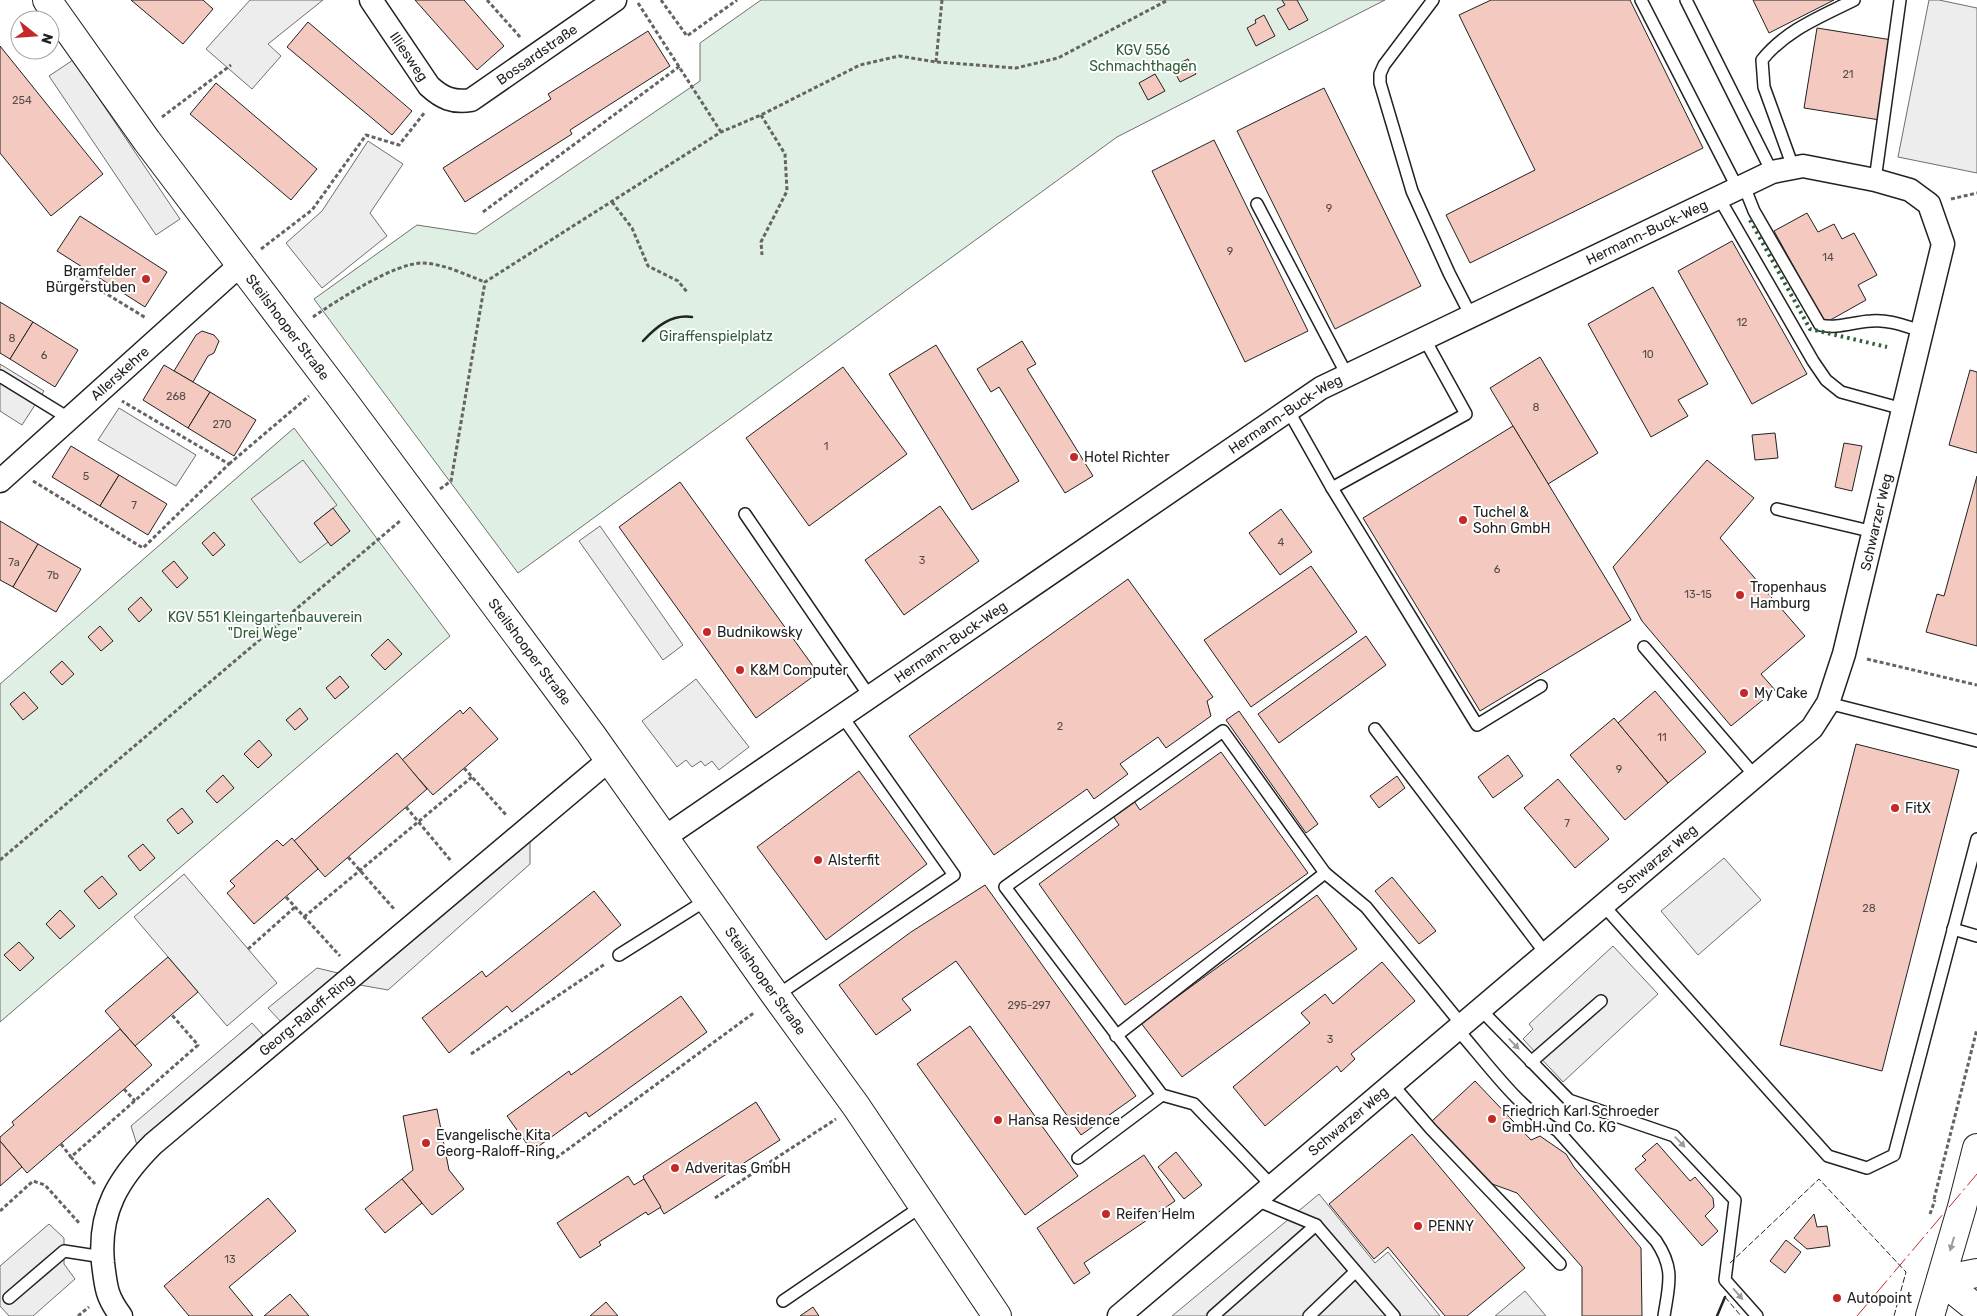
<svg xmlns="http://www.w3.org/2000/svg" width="1977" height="1316" font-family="Rubik,sans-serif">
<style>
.green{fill:#e0efe3;stroke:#6f6f6f}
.parking{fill:#ededed;stroke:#6f6f6f}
.building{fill:#f3c9c0;stroke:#222}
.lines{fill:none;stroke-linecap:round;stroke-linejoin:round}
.lane-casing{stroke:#222;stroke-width:14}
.street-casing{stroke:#222;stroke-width:25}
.secondary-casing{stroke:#222;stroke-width:30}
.path{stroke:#646464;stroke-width:3;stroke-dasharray:4 2.5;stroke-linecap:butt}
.lane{stroke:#fff;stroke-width:11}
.street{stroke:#fff;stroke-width:22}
.secondary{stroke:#fff;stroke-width:28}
.hedge{stroke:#2f5e38;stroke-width:4;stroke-dasharray:2.5 4;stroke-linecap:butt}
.fence{stroke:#222;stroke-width:1;stroke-dasharray:6 2.5;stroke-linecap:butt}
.wall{stroke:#222;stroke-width:2.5}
.power{stroke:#c62828;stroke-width:1;stroke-dasharray:18 4 2.5 4;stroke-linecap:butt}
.oneway{fill:#9c9c9c}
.poi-dot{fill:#c62828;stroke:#fff;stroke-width:2}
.labels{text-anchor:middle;stroke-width:4;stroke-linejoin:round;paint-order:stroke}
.number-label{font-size:11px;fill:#564c4a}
.park-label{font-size:14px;fill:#2f5e38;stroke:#fff}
.street-label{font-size:14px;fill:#222;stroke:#fff}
.poi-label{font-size:14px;fill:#222;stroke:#fff;text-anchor:start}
</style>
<rect width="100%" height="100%" fill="#fff"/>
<g class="green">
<path d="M761 0H1385L1117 137 518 573 314 299 417 225 476 234 700 81V43Z"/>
<path d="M294 428 450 636 0 1022V684Z"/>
</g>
<g class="parking">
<path d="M250 0H323L268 44 281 56 252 89 206 49Z"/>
<path d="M1929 0H1939L1977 8V173L1898 157Z"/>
<path d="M73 60 180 219 156 235 49 76Z"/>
<path d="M368 141 403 164 370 213 387 236 322 288 286 243 322 211Z"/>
<path d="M0 364 44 391 22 425 0 411Z"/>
<path d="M119 408 196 455 176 486 98 440Z"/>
<path d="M303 460 337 505 314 523 328 542 300 563 251 499Z"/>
<path d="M600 526 683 645 663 660 579 541Z"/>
<path d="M696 679 749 747 719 770 712 761 705 766 701 761 692 767 686 760 677 767 642 721Z"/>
<path d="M530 839V864L388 990 360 985Z"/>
<path d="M1724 858 1761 900 1698 955 1661 911Z"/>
<path d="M184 874 277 983 227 1026 134 917Z"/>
<path d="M1613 946 1658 994 1563 1082 1523 1039 1533 1029 1529 1024Z"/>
<path d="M317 968 338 973 282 1023 268 1008Z"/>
<path d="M252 1023 263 1035 137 1145 131 1126Z"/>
<path d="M1319 1194 1375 1263 1388 1252 1440 1316H1172Z"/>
<path d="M49 1224 64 1238V1264L75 1279 33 1316H9L0 1306V1266Z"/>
<path d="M1525 1291 1546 1316H1495Z"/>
</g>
<g class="building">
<path d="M131 0H203L213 9 183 44Z"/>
<path d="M415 0H464L504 46 477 70Z"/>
<path d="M1282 0H1297L1308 20 1289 30 1277 9 1285 5Z"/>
<path d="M1491 0H1630L1703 148 1470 263 1446 215 1535 170 1459 15Z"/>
<path d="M1753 0H1834L1769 33Z"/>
<path d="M1264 15 1275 36 1256 46 1247 28 1256 23 1255 20Z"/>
<path d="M308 22 412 111 392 135 287 47Z"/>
<path d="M1817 28 1892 40 1880 120 1804 108Z"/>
<path d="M648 31 670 66 570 130 572 134 465 202 443 168 551 99 548 94Z"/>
<path d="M0 46 103 174 51 216 0 153Z"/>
<path d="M1188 59 1196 74 1180 82 1170 63 1178 64Z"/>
<path d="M1155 74 1165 91 1148 100 1139 83Z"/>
<path d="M216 83 317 169 291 200 190 114Z"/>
<path d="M1324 88 1421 286 1335 329 1237 131Z"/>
<path d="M1214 140 1308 331 1245 362 1152 171Z"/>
<path d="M1807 213 1818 232 1834 224 1842 239 1854 233 1877 275 1858 285 1866 300 1825 323 1774 231Z"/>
<path d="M80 216 167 272 145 307 57 251Z"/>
<path d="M1732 241 1807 374 1752 404 1678 271Z"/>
<path d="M1653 287 1708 384 1678 400 1688 416 1651 437 1588 324Z"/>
<path d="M0 302 33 322 10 359 0 353Z"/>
<path d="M33 322 78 350 55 387 10 359Z"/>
<path d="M202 331 214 335 219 341 214 353 208 356 193 382 174 371 196 335Z"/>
<path d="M1022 341 1036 364 1027 369 1093 476 1065 493 999 387 991 392 977 369Z"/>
<path d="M936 345 1019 481 972 510 889 374Z"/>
<path d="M1540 357 1598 453 1548 484 1490 388Z"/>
<path d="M164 365 210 392 188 428 143 400Z"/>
<path d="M843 367 907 454 809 526 746 438Z"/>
<path d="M1970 370 1977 372V453L1949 445Z"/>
<path d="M210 392 256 420 234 456 188 428Z"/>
<path d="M1513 426 1631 620 1480 711 1363 518Z"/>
<path d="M1775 433 1778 458 1755 460 1752 435Z"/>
<path d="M1844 443 1862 446 1852 491 1835 487Z"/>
<path d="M71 446 119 475 100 506 52 477Z"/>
<path d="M1707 460 1754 498 1720 538 1805 636 1761 674 1775 690 1731 726 1642 621 1613 567Z"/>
<path d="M119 475 167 504 148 535 100 506Z"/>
<path d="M1977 476V646L1926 632 1937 594 1944 596Z"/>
<path d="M680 482 818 673 756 718 619 527Z"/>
<path d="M940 506 979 561 904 615 865 560Z"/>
<path d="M333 508 350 531 331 546 314 523Z"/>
<path d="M1281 509 1312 552 1280 575 1249 533Z"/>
<path d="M0 521 38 544 13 587 0 580Z"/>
<path d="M214 532 225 545 213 556 202 543Z"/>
<path d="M38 544 81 569 56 612 13 587Z"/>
<path d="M174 561 188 578 177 588 162 571Z"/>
<path d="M1311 566 1357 632 1251 707 1204 640Z"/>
<path d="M1128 579 1213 697 1207 701 1211 716 1166 748 1158 737 1120 764 1128 774 1094 799 1087 789 994 855 909 736Z"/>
<path d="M141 597 152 610 139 622 128 609Z"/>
<path d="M100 626 113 641 101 651 88 637Z"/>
<path d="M1366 636 1386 665 1279 743 1258 714Z"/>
<path d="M388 639 402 654 385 670 371 655Z"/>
<path d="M62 661 74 674 62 685 50 672Z"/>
<path d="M340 676 349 687 335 699 326 688Z"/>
<path d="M1655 691 1706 752 1668 783 1618 723Z"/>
<path d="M24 692 38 708 23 720 10 704Z"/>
<path d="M470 707 498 739 433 795 402 760 460 710 463 714Z"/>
<path d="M300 708 308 719 295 730 286 720Z"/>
<path d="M1239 711 1318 824 1306 833 1226 720Z"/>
<path d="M1614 718 1668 783 1625 820 1570 755Z"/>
<path d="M259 740 272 755 258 768 244 754Z"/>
<path d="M1856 744 1959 770 1882 1071 1780 1045Z"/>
<path d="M1221 752 1308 873 1125 1005 1039 884 1119 825 1113 816 1134 801 1140 810Z"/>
<path d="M397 753 427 789 325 877 294 841Z"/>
<path d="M1508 755 1523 776 1493 798 1478 777Z"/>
<path d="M859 771 927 864 826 940 757 847Z"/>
<path d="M223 775 234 788 217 803 206 791Z"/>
<path d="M1397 776 1405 788 1379 808 1370 796Z"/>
<path d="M1558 779 1609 839 1575 868 1524 808Z"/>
<path d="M182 808 193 822 178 834 167 820Z"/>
<path d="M292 838 318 869 254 924 227 893 235 886 230 881 277 840 283 846Z"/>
<path d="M143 844 155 858 140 871 128 856Z"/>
<path d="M102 876 117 894 99 909 84 891Z"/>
<path d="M1392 877 1436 931 1419 944 1375 891Z"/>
<path d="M985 885 1136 1096 1081 1135 956 961 902 999 911 1010 876 1035 839 985 911 932Z"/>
<path d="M594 891 621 925 512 1012 507 1006 449 1053 422 1018 482 971 486 977Z"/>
<path d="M1317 895 1357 949 1182 1077 1141 1023Z"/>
<path d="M60 910 75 926 60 939 46 924Z"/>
<path d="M19 942 34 958 20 971 4 955Z"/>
<path d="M168 957 198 992 135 1046 105 1011Z"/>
<path d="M1382 962 1415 1001 1351 1054 1355 1059 1341 1072 1337 1066 1265 1126 1233 1087 1310 1023 1301 1013 1325 994 1333 1004Z"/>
<path d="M681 996 707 1032 589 1117 586 1112 532 1151 507 1116 569 1071 571 1075Z"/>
<path d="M970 1026 1078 1176 1025 1215 917 1064Z"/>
<path d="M120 1029 152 1065 27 1173 0 1141V1137L14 1125 12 1122Z"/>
<path d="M1475 1081 1531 1140 1540 1136 1566 1154 1574 1167 1641 1248 1642 1316H1582V1267L1517 1193 1484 1181 1432 1121Z"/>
<path d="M756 1102 780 1140 664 1214 644 1179 643 1176Z"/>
<path d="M437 1109 449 1170 464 1189 432 1215 402 1179 413 1170 403 1116Z"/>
<path d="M1412 1134 1525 1268 1467 1316H1445L1388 1247 1374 1259 1329 1204Z"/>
<path d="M0 1141 22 1167 0 1186Z"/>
<path d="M1657 1143 1690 1181 1695 1177 1713 1198 1714 1207 1705 1216 1718 1231 1702 1246 1635 1169 1646 1160 1642 1156Z"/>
<path d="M1176 1152 1202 1185 1184 1199 1158 1167Z"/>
<path d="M1144 1155 1175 1201 1084 1263 1090 1273 1074 1284 1037 1228Z"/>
<path d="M628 1176 634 1185 644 1179 661 1207 648 1215 646 1212 599 1242 601 1245 580 1258 557 1223Z"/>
<path d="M402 1179 422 1203 385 1233 365 1209Z"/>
<path d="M268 1198 296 1231 229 1287 253 1316H189L164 1286Z"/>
<path d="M1814 1214 1817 1227 1827 1226 1830 1246 1807 1249 1794 1238Z"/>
<path d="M1786 1240 1801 1252 1785 1273 1770 1261Z"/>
<path d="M290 1294 309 1316H264Z"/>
<path d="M606 1302 618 1316H590Z"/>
<path d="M813 1307 819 1316H800Z"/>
</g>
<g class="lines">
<g class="lane-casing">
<g id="lane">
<path d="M1433 0 1384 65 1380 74V83L1412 191 1449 273 1471 316"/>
<path d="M1641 0 1738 189"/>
<path d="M1686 0 1772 172"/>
<path d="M1793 167 1764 87 1762 60C1786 30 1820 17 1854 0"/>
<path d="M1875 180 1900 0"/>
<path d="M1744 186 1754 211 1820 325C1837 329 1853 322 1871 321 1888 319 1905 326 1922 331"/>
<path d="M1719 198 1813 361 1826 380 1841 392 1903 409"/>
<path d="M1257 204 1347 375"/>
<path d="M0 376 70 419"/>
<path d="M1288 410 1332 488 1477 725 1541 686"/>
<path d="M1332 488 1466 414 1424 338"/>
<path d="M1777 509 1874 532"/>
<path d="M745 514 870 697"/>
<path d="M1644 647 1755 776"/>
<path d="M1828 703 1977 741"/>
<path d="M1375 729 1546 954"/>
<path d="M1325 873 1366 907 1462 1025"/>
<path d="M1603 905 1828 1156 1867 1168 1894 1155 1977 839"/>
<path d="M1953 929 1977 936"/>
<path d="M619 955 708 899"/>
<path d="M776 996 954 875 842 716"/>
<path d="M1480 1009 1569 1100 1674 1136 1735 1200 1725 1280 1757 1316"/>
<path d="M1457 1029C1488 1064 1518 1108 1558 1131L1656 1241C1675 1269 1669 1284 1664 1316"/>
<path d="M1116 1036 1325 873 1223 731 1005 887 1162 1095 1194 1104 1272 1186"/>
<path d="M1531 1062 1601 1001"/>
<path d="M1392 1084 1431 1129 1560 1264"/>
<path d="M1078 1158 1162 1095"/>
<path d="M1256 1200 1316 1225 1394 1316"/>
<path d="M9 1298 64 1251 103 1257"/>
<path d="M783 1301 922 1206"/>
<path d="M1213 1316 1316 1225"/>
<path d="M1309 1316 1355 1272"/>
</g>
</g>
<g class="street-casing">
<g id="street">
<path id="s1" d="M371 0 429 86C442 98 453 103 471 100L615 0"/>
<path id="s2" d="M0 481 240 265"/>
<path id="s3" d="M665 837 1321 388 1772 172 1803 166 1875 180 1910 190 1929 204 1943 244 1844 654 1828 703 1812 728 1119 1316"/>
<path id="s4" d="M121 1316C106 1296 106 1287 103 1263 98 1212 118 1179 153 1144L609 760"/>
</g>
</g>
<g class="secondary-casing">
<g id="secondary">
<path id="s5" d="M47 0 147 141 340 396 591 734 776 996 856 1106 997 1316"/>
<path d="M1941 1280 1977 1309"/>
<path d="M1941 1280 1977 1273"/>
<path d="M1930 1316 1962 1207 1977 1148"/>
</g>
</g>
<g class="path">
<path d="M487 0 521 38"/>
<path d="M661 0 687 36 737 0"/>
<path d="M638 3 721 132"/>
<path d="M936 62 942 0"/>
<path d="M761 115 785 154 787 191 761 242 762 255"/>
<path d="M162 117 231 65"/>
<path d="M1951 199 1977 193"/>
<path d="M612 202 632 228 648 266 678 281 687 292"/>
<path d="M483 212 680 66"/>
<path d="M261 249 312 210 366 135 399 145 425 112"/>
<path d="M69 271 146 318"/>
<path d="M313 317C336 301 396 262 423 263 445 264 466 275 485 282"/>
<path d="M229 464 309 396"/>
<path d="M33 481 143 548 229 464 122 401"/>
<path d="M440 489 451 481 485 282 721 132 761 115 860 65 899 56 936 62 1016 68 1058 58 1168 0"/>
<path d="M1867 659 1977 685"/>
<path d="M464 768 507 816"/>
<path d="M406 807 452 862"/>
<path d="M348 857 395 910"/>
<path d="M0 860 400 521"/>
<path d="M286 897 340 956"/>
<path d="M304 917 472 777"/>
<path d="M248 949 295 907"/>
<path d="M471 1054 605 964"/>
<path d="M124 1089 135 1101"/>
<path d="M61 1144 71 1157"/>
<path d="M556 1158 755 1012"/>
<path d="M95 1184 71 1157 198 1045 171 1014"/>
<path d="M715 1198 836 1119"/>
<path d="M1934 1199 1977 1029"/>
<path d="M0 1211 33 1181 45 1185 80 1224"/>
<path d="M1930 1214 1935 1200"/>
<path d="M78 1316 89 1307"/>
</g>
<use href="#lane" class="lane"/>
<use href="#street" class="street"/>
<use href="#secondary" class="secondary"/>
<path class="hedge" d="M1750 220 1810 329 1887 347"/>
<g class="fence">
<path d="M1730 1263 1819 1179 1906 1272 1894 1316"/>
<path d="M1725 1297 1741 1316"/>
</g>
<g class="wall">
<path d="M643 341C656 327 671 314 692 317"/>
<path d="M1717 1316 1725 1297"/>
</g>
<path class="power" d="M1857 1316 1977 1174"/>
</g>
<defs><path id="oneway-solid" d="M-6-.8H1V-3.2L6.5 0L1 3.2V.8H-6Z" transform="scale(1.25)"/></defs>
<g class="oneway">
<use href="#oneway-solid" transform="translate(1514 1044) rotate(46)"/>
<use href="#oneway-solid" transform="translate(1680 1142) rotate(46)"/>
<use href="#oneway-solid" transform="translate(1952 1244) rotate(106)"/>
<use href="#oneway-solid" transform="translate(1738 1294) rotate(49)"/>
</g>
<g class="poi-dot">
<circle cx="146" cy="279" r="5"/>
<circle cx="1074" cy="457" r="5"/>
<circle cx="1463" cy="520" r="5"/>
<circle cx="1740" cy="595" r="5"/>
<circle cx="707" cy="632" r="5"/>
<circle cx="740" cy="670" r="5"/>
<circle cx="1744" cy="693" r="5"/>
<circle cx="1895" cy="808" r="5"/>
<circle cx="818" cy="860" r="5"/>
<circle cx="1492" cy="1119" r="5"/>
<circle cx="998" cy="1120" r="5"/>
<circle cx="426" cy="1143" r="5"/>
<circle cx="675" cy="1168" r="5"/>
<circle cx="1106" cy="1214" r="5"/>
<circle cx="1418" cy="1226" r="5"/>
<circle cx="1837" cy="1298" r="5"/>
</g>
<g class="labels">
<g class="number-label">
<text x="1848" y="78">21</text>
<text x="22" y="104">254</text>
<text x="1329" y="212">9</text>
<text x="1230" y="255">9</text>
<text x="1828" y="261">14</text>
<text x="1742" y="326">12</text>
<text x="12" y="342">8</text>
<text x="1648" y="358">10</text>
<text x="44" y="359">6</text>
<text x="176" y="400">268</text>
<text x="1536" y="411">8</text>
<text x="222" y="428">270</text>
<text x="826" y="450">1</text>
<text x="86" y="480">5</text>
<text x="134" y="509">7</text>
<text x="1281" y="546">4</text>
<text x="922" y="564">3</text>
<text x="14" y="566">7a</text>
<text x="1497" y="573">6</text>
<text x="53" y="579">7b</text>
<text x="1698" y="598">13-15</text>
<text x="1060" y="730">2</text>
<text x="1662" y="741">11</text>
<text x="1619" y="773">9</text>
<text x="1567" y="827">7</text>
<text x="1869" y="912">28</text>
<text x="1029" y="1009">295-297</text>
<text x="1330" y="1043">3</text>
<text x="230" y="1263">13</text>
</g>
<g class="park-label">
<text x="1143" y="55">KGV 556<tspan x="1143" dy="16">Schmachthagen</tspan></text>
<text x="716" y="341">Giraffenspielplatz</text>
<text x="265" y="622">KGV 551 Kleingartenbauverein<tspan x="265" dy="16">"Drei Wege"</tspan></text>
</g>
<g class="street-label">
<text dy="5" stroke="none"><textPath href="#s1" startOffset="230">Bossardstraße</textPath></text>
<text dy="5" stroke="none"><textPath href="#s1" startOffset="68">Illiesweg</textPath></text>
<text dy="5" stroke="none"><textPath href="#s3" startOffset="1156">Hermann-Buck-Weg</textPath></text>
<text dy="5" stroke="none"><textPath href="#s5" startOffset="406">Steilshooper Straße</textPath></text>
<text dy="5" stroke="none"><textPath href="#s2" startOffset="161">Allerskehre</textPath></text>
<text dy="5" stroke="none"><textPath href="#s3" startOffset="751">Hermann-Buck-Weg</textPath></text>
<text transform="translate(1876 522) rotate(-77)" y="5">Schwarzer Weg</text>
<text dy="5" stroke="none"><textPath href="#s3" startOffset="346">Hermann-Buck-Weg</textPath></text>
<text dy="5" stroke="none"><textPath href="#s5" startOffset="811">Steilshooper Straße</textPath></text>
<text transform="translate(1657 859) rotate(-40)" y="5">Schwarzer Weg</text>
<text dy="5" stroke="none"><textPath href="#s5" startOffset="1216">Steilshooper Straße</textPath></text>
<text dy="5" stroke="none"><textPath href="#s4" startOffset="392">Georg-Raloff-Ring</textPath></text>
<text transform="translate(1348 1121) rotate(-40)" y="5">Schwarzer Weg</text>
</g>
<g class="poi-label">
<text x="136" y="276" text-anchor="end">Bramfelder<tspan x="136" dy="16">Bürgerstuben</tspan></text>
<text x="1084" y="462">Hotel Richter</text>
<text x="1473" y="517">Tuchel &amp;<tspan x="1473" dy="16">Sohn GmbH</tspan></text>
<text x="1750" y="592">Tropenhaus<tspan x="1750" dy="16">Hamburg</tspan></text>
<text x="717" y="637">Budnikowsky</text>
<text x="750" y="675">K&amp;M Computer</text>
<text x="1754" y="698">My Cake</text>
<text x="1905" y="813">FitX</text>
<text x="828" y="865">Alsterfit</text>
<text x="1502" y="1116">Friedrich Karl Schroeder<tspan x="1502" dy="16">GmbH und Co. KG</tspan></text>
<text x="1008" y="1125">Hansa Residence</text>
<text x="436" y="1140">Evangelische Kita<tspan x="436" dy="16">Georg-Raloff-Ring</tspan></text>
<text x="685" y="1173">Adveritas GmbH</text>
<text x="1116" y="1219">Reifen Helm</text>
<text x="1428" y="1231">PENNY</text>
<text x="1847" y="1303">Autopoint</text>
</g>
</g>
<g transform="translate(35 35) rotate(107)"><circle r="24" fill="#ffffff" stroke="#a7a7a7"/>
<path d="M0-4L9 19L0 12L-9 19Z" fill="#c62828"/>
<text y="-8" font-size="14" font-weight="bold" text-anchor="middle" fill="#222222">N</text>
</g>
</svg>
